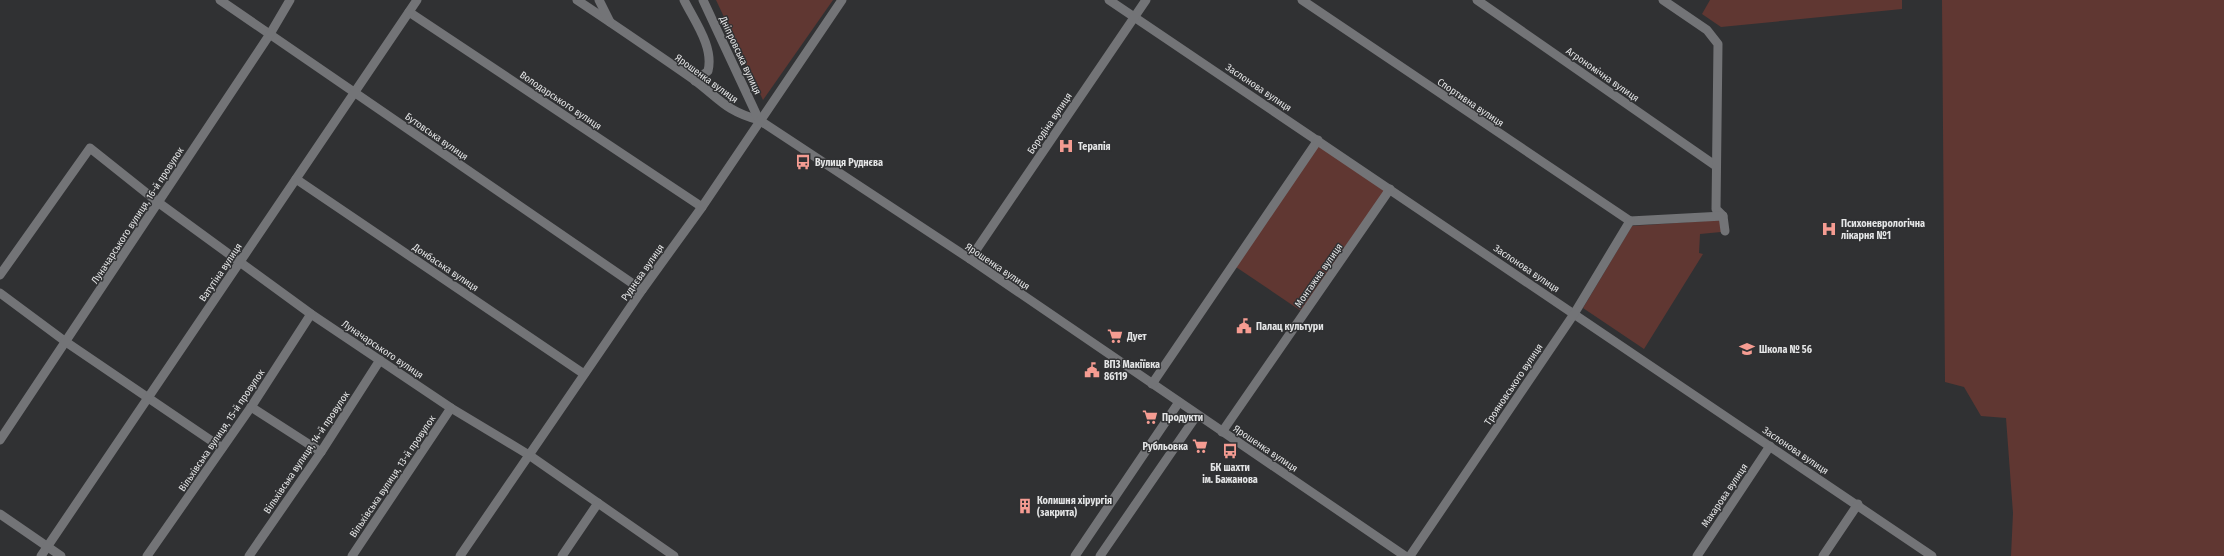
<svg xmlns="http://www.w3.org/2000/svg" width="2224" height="556" font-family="'Fira Sans Condensed',sans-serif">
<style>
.green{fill:#603732}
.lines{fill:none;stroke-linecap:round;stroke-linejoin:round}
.minor{stroke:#737477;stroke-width:9}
.labels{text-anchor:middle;stroke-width:3;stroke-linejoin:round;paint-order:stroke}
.street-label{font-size:10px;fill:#e4e5e6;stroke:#303133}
.poi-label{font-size:10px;font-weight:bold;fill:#e4e5e6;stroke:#303133;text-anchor:start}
</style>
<rect width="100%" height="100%" fill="#303133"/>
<g class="green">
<path d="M716 0H833L763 100Z"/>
<path d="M1710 0H1902V9L1721 27 1702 14Z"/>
<path d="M1942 0H2224V556H2011L2013 513 2006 418 1981 416 1964 387 1945 382Z"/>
<path d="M1318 140 1390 189 1304 313 1233 265Z"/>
<path d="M1720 220 1721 232 1700 234 1699 253 1703 254 1644 349 1583 308 1632 226Z"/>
</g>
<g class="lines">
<g class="minor">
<path d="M220 0 642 290"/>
<path d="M577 0C616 26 654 52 693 79 719 98 725 111 759 120L970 259 1405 556"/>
<path d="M599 0 610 22"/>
<path d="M684 0C695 22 714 47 708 71L695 81"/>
<path d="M703 0 759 120"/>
<path d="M1109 0 1932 556"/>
<path d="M1302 0 1630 221"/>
<path d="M1477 0 1716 166"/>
<path d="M1663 0 1707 30 1718 44 1716 209 1723 216"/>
<path d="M409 12 702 207"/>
<path d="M296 179 584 374"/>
<path d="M1630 221 1723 216 1725 231"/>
<path d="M970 259 1146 0"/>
<path d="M0 275 90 148 159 203 311 314 451 408 529 455 674 556"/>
<path d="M0 293 66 342 222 448"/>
<path d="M1152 384 1318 140"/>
<path d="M251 407 321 452"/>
<path d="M1222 432 1390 189"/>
<path d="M0 440 270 34 290 0"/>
<path d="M0 514 61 556"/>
<path d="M41 556 417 0"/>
<path d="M147 556 251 407 311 314"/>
<path d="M249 556 321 452 380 360"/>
<path d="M352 556 451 408"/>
<path d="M460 556 642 290 702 207 842 0"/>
<path d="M562 556 598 503"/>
<path d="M1075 556 1179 402"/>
<path d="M1100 556 1197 415"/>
<path d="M1410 556 1574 314 1630 221"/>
<path d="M1697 556 1770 446"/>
<path d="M1823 556 1858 504"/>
</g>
</g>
<defs>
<g id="hospital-bare" transform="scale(1.2)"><path d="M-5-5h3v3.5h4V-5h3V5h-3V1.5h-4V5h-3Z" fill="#f59c92" stroke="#303133" stroke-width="2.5" paint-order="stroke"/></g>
<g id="bus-bare" transform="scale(1.2)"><path d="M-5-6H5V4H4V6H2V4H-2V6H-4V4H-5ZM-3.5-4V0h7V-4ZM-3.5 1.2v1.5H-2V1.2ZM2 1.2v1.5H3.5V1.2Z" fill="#f59c92" stroke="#303133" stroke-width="2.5" paint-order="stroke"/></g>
<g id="civic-bare" transform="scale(1.2)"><path d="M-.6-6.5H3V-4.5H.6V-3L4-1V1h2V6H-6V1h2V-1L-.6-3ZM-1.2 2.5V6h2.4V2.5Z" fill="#f59c92" stroke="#303133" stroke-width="2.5" paint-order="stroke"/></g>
<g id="supermarket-bare" transform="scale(1.2)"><path d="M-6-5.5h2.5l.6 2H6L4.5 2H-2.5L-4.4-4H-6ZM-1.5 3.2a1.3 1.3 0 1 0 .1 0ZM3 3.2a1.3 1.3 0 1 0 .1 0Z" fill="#f59c92" stroke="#303133" stroke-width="2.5" paint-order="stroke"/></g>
<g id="school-bare" transform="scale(1.2)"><path d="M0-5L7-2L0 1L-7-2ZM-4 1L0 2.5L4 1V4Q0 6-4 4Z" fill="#f59c92" stroke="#303133" stroke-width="2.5" paint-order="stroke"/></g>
<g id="building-bare" transform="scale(1.2)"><path d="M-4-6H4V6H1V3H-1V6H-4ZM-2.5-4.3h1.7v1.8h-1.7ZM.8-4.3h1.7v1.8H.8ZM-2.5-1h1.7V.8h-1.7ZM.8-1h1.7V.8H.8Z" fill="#f59c92" stroke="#303133" stroke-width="2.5" paint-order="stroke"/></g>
</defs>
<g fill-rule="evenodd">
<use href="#hospital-bare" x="1066" y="146"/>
<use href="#bus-bare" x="803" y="162"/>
<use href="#hospital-bare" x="1829" y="229"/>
<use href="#civic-bare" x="1244" y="326"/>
<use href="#supermarket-bare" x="1115" y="336"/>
<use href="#school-bare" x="1747" y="349"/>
<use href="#civic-bare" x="1092" y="370"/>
<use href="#supermarket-bare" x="1150" y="417"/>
<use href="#supermarket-bare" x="1200" y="446"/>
<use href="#bus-bare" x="1230" y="451"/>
<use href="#building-bare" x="1025" y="506"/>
</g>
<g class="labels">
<g class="street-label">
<text transform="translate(741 55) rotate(65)" y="4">Дніпровська вулиця</text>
<text transform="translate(1603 74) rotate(35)" y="4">Агрономічна вулиця</text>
<text transform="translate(707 78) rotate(36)" y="4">Ярошенка вулиця</text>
<text transform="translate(1259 87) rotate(34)" y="4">Заслонова вулиця</text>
<text transform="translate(561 100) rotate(34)" y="4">Володарського вулиця</text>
<text transform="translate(1471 102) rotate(34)" y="4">Спортивна вулиця</text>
<text transform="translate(1049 123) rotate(-56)" y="4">Бородіна вулиця</text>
<text transform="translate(437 136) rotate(35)" y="4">Бутовська вулиця</text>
<text transform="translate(137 215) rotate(-57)" y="4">Луначарського вулиця, 16-й провулок</text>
<text transform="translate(998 266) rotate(34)" y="4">Ярошенка вулиця</text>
<text transform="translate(446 267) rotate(34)" y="4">Донбаська вулиця</text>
<text transform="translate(1527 268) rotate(34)" y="4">Заслонова вулиця</text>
<text transform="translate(220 272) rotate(-56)" y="4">Ватутіна вулиця</text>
<text transform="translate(642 272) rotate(-55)" y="4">Руднєва вулиця</text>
<text transform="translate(1318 275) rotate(-55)" y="4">Монтажна вулиця</text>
<text transform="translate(383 349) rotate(34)" y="4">Луначарського вулиця</text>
<text transform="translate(1513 384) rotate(-56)" y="4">Трояновського вулиця</text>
<text transform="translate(221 430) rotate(-56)" y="4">Вільхівська вулиця, 15-й провулок</text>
<text transform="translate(1266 448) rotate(34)" y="4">Ярошенка вулиця</text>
<text transform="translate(1796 450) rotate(34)" y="4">Заслонова вулиця</text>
<text transform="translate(306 452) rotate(-56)" y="4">Вільхівська вулиця, 14-й провулок</text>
<text transform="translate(392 476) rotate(-56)" y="4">Вільхівська вулиця, 13-й провулок</text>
<text transform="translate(1724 495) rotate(-56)" y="4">Макарова вулиця</text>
</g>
<g class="poi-label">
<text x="1078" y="150">Терапія</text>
<text x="815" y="166">Вулиця Руднєва</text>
<text x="1841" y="227">Психоневрологічна<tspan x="1841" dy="12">лікарня №1</tspan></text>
<text x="1256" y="330">Палац культури</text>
<text x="1127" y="340">Дует</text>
<text x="1759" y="353">Школа № 56</text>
<text x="1104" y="368">ВПЗ Макіївка<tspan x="1104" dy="12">86119</tspan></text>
<text x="1162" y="421">Продукти</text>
<text x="1188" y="450" text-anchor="end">Рубльовка</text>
<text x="1230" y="471" text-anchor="middle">БК шахти<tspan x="1230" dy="12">ім. Бажанова</tspan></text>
<text x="1037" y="504">Колишня хірургія<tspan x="1037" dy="12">(закрита)</tspan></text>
</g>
</g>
</svg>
